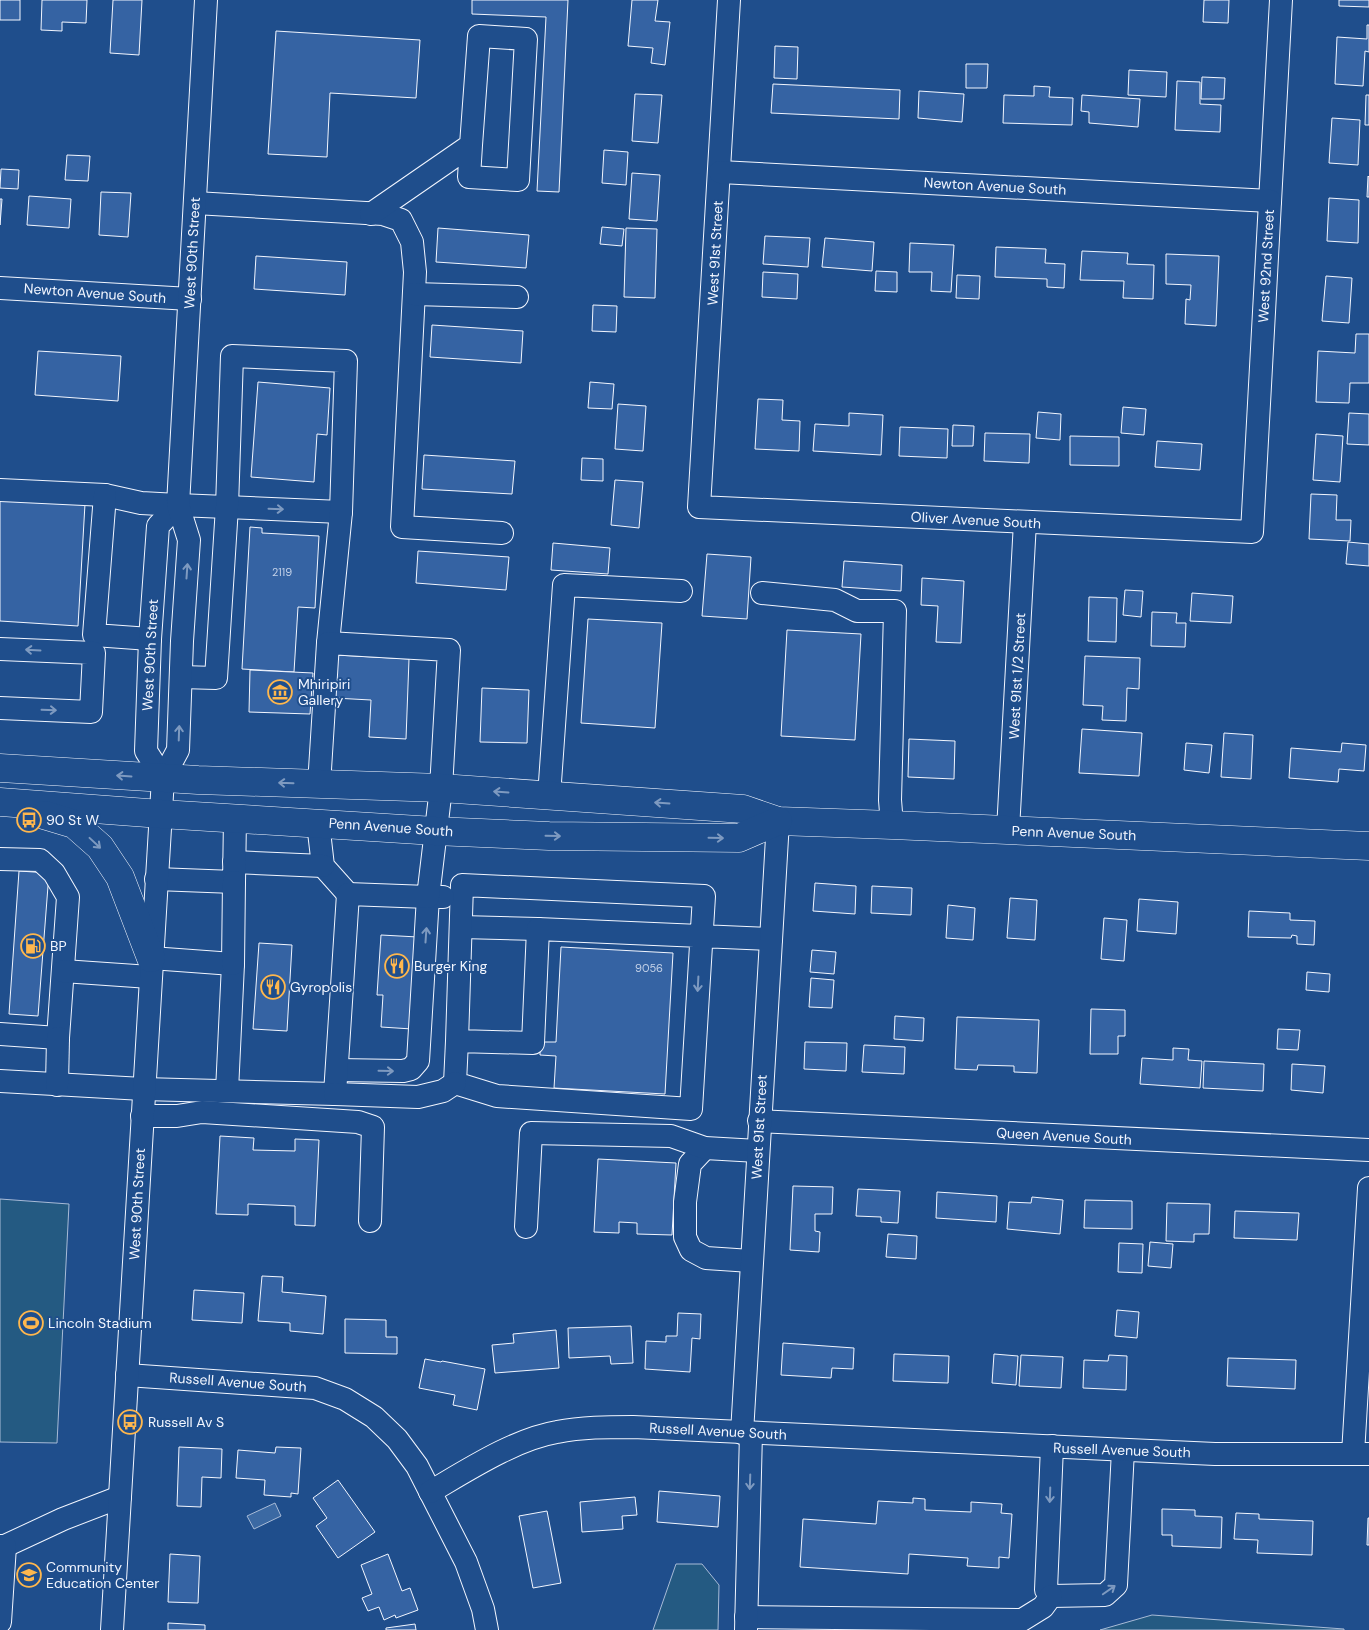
<svg xmlns="http://www.w3.org/2000/svg" width="1369" height="1630" font-family="'DM Sans',sans-serif">
<style>
.green{fill:#245a82;stroke:#a8bbd7}
.water{fill:#3b69a3;stroke:#a8bbd7}
.building{fill:#3563a3;stroke:#f2f6ff}
.lines{fill:none;stroke-linecap:round;stroke-linejoin:round}
.minor-casing{stroke:#f2f6ff;stroke-width:24}
.major-casing{stroke:#f2f6ff;stroke-width:29}
.minor{stroke:#1f4e8c;stroke-width:22}
.major{stroke:#1f4e8c;stroke-width:28}
.oneway{stroke:#7e9ac0}
.labels{text-anchor:middle;stroke-width:4;stroke-linejoin:round;paint-order:stroke}
.number-label{font-size:11px;fill:#c3d1e8}
.street-label{font-size:14px;fill:#f2f6ff;stroke:#1f4e8c}
.poi-label{font-size:14px;fill:#f2f6ff;stroke:#1f4e8c;text-anchor:start}
</style>
<rect width="100%" height="100%" fill="#1f4e8c"/>
<g class="green">
<path d="M0 1199 69 1204 57 1443 0 1442Z"/>
<path d="M676 1564H702L719 1585 718 1630H653Z"/>
<path d="M1152 1615 1344 1629V1630H1100Z"/>
</g>
<path class="water" d="M275 1503 281 1516 254 1529 247 1516Z"/>
<g class="building">
<rect x="0" y="0" width="20" height="20"/>
<path d="M42 0H87L86 23 62 22V31L41 30Z"/>
<path d="M113 0H142L139 55 110 53Z"/>
<path d="M472 0H568L559 192 537 191 546 17 472 14Z"/>
<path d="M632 0H658L655 21 670 22 665 65 651 63 653 48 628 46Z"/>
<path d="M1204 0H1229L1228 23 1203 22Z"/>
<path d="M1339 0H1369V7L1339 6Z"/>
<path d="M1367 25H1369V52L1365 51 1363 86 1335 84 1337 37 1367 39Z"/>
<path d="M276 31 420 40 416 98 330 93 327 157 268 154Z"/>
<path d="M775 46 798 47 797 79 774 78Z"/>
<path d="M966 64H988L987 88H966Z"/>
<path d="M1129 70 1167 72 1166 97 1128 95Z"/>
<path d="M1202 77 1225 78 1224 99H1201Z"/>
<path d="M1177 81 1200 82V104L1221 105 1220 132 1175 130Z"/>
<path d="M773 84 900 90 899 119 771 113Z"/>
<path d="M1034 86 1050 87 1049 97 1073 98 1072 125 1003 123 1004 95 1034 96Z"/>
<path d="M919 91 964 94 962 122 918 118Z"/>
<path d="M635 94 662 95 658 143 632 141Z"/>
<path d="M1082 95 1140 99 1138 127 1089 123V112L1081 111Z"/>
<path d="M1366 95H1369V125H1365Z"/>
<path d="M1332 118 1360 120 1358 165 1329 163Z"/>
<path d="M604 150 628 152 626 185 602 183Z"/>
<path d="M67 155 90 156 88 181 65 180Z"/>
<path d="M1 169 19 170 18 189 0 188Z"/>
<path d="M632 173 660 175 657 221 629 219Z"/>
<path d="M1368 176 1369 177V197H1367Z"/>
<path d="M101 192 131 193 128 237 99 235Z"/>
<path d="M29 196 71 199 69 228 27 225Z"/>
<path d="M1329 198 1359 200 1358 243 1327 241Z"/>
<path d="M0 199H2L0 225Z"/>
<path d="M602 227 624 229 622 246 600 244Z"/>
<path d="M438 228 529 235 526 268 436 262Z"/>
<path d="M626 228 657 229 655 298 624 297Z"/>
<path d="M765 236 810 238 808 267 763 264Z"/>
<path d="M825 238 874 242 872 271 822 267Z"/>
<path d="M910 243 954 245 951 292 931 291 932 272H909Z"/>
<path d="M996 247 1046 249 1045 263 1065 264 1064 288 1047 287V279L995 277Z"/>
<path d="M1082 251 1128 253 1127 264 1154 265 1153 299 1123 298 1124 281 1080 280Z"/>
<path d="M1166 254 1219 256 1216 326 1185 324 1186 299 1190 300 1191 285 1166 284Z"/>
<path d="M256 256 347 262 345 295 254 289Z"/>
<path d="M876 271 897 272V292L875 291Z"/>
<path d="M763 272 798 274 797 299 762 297Z"/>
<path d="M957 275 980 276 979 299 956 298Z"/>
<path d="M1326 276 1352 278 1349 323 1322 321Z"/>
<path d="M593 305 617 306 616 332 592 331Z"/>
<path d="M432 325 523 331 521 363 430 357Z"/>
<path d="M1356 334H1369V383H1350L1349 403 1316 402 1318 351 1355 353Z"/>
<path d="M38 351 121 356 118 401 35 395Z"/>
<path d="M258 382 330 388 327 435 317 434 314 482 251 477Z"/>
<path d="M590 382 614 384 612 409 588 408Z"/>
<path d="M758 399 783 400 782 420 800 421 799 451 755 449Z"/>
<path d="M618 404 646 406 643 451 615 449Z"/>
<path d="M1123 407 1146 409 1144 435 1121 433Z"/>
<path d="M1038 412 1061 414 1060 440 1036 438Z"/>
<path d="M849 413 883 415 881 455 813 451 815 424 849 426Z"/>
<path d="M1349 413 1369 414V445L1347 444Z"/>
<path d="M953 425 974 426 973 446H952Z"/>
<path d="M900 427 948 429 947 458 899 456Z"/>
<path d="M985 433 1030 434 1029 463 984 461Z"/>
<path d="M1316 434 1343 436 1340 482 1313 480Z"/>
<path d="M1070 436 1119 437V466L1070 465Z"/>
<path d="M1157 441 1202 444 1200 470 1155 467Z"/>
<path d="M424 455 515 461 512 494 422 489Z"/>
<path d="M582 458 603 459V481L581 480Z"/>
<path d="M615 480 643 482 639 528 611 525Z"/>
<path d="M1311 494 1337 495 1336 520H1351L1350 541 1309 539Z"/>
<path d="M0 499 85 504 78 626 0 621Z"/>
<path d="M250 527 262 528V533L319 536 315 608 298 607 294 672 242 669Z"/>
<path d="M1348 542 1369 544V566L1346 564Z"/>
<path d="M553 543 610 548 608 574 551 570Z"/>
<path d="M418 551 509 557 506 590 416 583Z"/>
<path d="M707 554 751 557 747 619 702 616Z"/>
<path d="M844 561 902 565 901 591 842 587Z"/>
<path d="M922 578 964 581 961 643 936 642 938 606 921 605Z"/>
<path d="M1125 590 1143 591 1141 617 1123 615Z"/>
<path d="M1192 593 1233 596 1231 623 1190 621Z"/>
<path d="M1089 597 1117 598 1116 642 1088 641Z"/>
<path d="M1152 612 1177 613 1176 623H1186L1185 647 1151 646Z"/>
<path d="M588 619 662 623 655 728 581 723Z"/>
<path d="M787 630 861 634 855 740 781 736Z"/>
<path d="M336 655 409 659 406 739 369 737 371 700 334 698Z"/>
<path d="M1085 656 1140 658 1139 689 1127 688 1126 721 1102 720 1103 706 1083 705Z"/>
<path d="M250 670 313 673 310 714 249 712Z"/>
<path d="M482 688 529 690 527 743 480 742Z"/>
<path d="M1082 729 1142 733 1139 776 1079 773Z"/>
<path d="M1224 733 1253 735 1251 779 1221 777Z"/>
<path d="M909 739 955 741 954 779 908 777Z"/>
<path d="M1186 743 1212 745 1209 773 1184 770Z"/>
<path d="M1342 743 1366 745 1364 771 1339 769 1338 782 1289 778 1291 748 1341 752Z"/>
<path d="M19 871 49 873 38 1016 9 1014Z"/>
<path d="M815 883 856 886 855 914 813 911Z"/>
<path d="M872 886 912 888 911 915 871 913Z"/>
<path d="M1010 898 1037 900 1035 940 1007 938Z"/>
<path d="M1139 899 1178 902 1176 934 1137 931Z"/>
<path d="M948 905 975 908 973 940 946 938Z"/>
<path d="M1249 911 1290 913V920L1315 921 1314 945 1297 944V936L1292 935 1291 938 1248 937Z"/>
<path d="M1104 918 1127 920 1124 961 1101 959Z"/>
<path d="M381 935 418 937 412 1029 381 1027 383 995H377Z"/>
<path d="M259 943 292 945 287 1031 253 1029Z"/>
<path d="M561 947 673 953 665 1094 554 1088 556 1056 540 1055V1042H556Z"/>
<path d="M812 950 836 952 834 974 810 972Z"/>
<path d="M1307 972 1330 974 1329 992 1306 990Z"/>
<path d="M811 978 834 980 832 1008 809 1007Z"/>
<path d="M1091 1009 1125 1010V1036H1118V1054H1090Z"/>
<path d="M895 1016 924 1018 923 1041 894 1039Z"/>
<path d="M957 1017 1039 1020 1037 1073 1014 1072V1066L978 1065 977 1070 955 1069Z"/>
<path d="M1278 1029 1300 1030 1298 1050 1277 1049Z"/>
<path d="M805 1042 847 1043 846 1071 804 1069Z"/>
<path d="M864 1045 905 1047 904 1074 862 1072Z"/>
<path d="M1173 1048 1189 1049 1188 1060 1202 1061 1200 1088 1140 1084 1142 1058 1173 1060Z"/>
<path d="M1204 1061 1264 1064 1263 1091 1203 1088Z"/>
<path d="M1292 1064 1325 1066 1323 1093 1291 1090Z"/>
<path d="M220 1136 254 1138 253 1150 295 1151V1139L319 1140 315 1226 295 1225V1206L248 1204V1215L216 1214Z"/>
<path d="M598 1159 676 1163 672 1235 637 1234V1223L619 1222V1233L594 1232Z"/>
<path d="M793 1186 833 1187 832 1214H815V1231L820 1232 819 1252 790 1250Z"/>
<path d="M858 1189 900 1191 898 1223 881 1222V1217L856 1216Z"/>
<path d="M937 1192 997 1196 996 1222 936 1218Z"/>
<path d="M1032 1197 1063 1200 1060 1234 1007 1229 1009 1202 1031 1203Z"/>
<path d="M1085 1200 1132 1201V1229L1084 1228Z"/>
<path d="M1167 1203 1210 1204 1209 1234H1194V1242L1166 1241Z"/>
<path d="M1235 1211 1299 1213 1297 1240 1234 1238Z"/>
<path d="M888 1234 917 1236 916 1259 886 1257Z"/>
<path d="M1150 1242 1173 1244 1171 1268 1148 1266Z"/>
<path d="M1119 1243 1143 1244 1142 1273 1118 1272Z"/>
<path d="M262 1276 283 1277 282 1292 326 1296 323 1334 290 1331V1323L258 1321Z"/>
<path d="M194 1290 244 1293 242 1323 192 1320Z"/>
<path d="M1117 1310 1139 1312 1137 1338 1115 1336Z"/>
<path d="M678 1313 701 1314 700 1339 692 1338 690 1372 645 1369 646 1341 666 1342V1336H677Z"/>
<path d="M345 1319 386 1320V1337H397V1354L345 1353Z"/>
<path d="M631 1326 633 1363 611 1364 610 1356 569 1358 568 1328Z"/>
<path d="M556 1330 559 1368 495 1373 492 1345 514 1343 513 1334Z"/>
<path d="M783 1343 854 1348 853 1369 832 1368 831 1378 781 1375Z"/>
<path d="M894 1354 949 1356 948 1383 893 1381Z"/>
<path d="M994 1354 1018 1356 1016 1385 992 1383Z"/>
<path d="M1021 1355 1063 1357 1061 1388 1019 1386Z"/>
<path d="M1109 1355 1127 1356 1126 1390 1083 1388 1084 1360 1108 1361Z"/>
<path d="M1228 1358 1296 1360 1295 1389 1227 1386Z"/>
<path d="M425 1359 441 1362 442 1361 485 1369 477 1410 453 1405 455 1395 419 1388Z"/>
<path d="M179 1447 222 1449 221 1478 202 1477 201 1507 177 1506Z"/>
<path d="M276 1447 301 1448 298 1494 291 1493V1497L264 1495 265 1480 236 1478 238 1450 275 1453Z"/>
<path d="M338 1480 375 1532 338 1558 316 1526 327 1518 313 1498Z"/>
<path d="M659 1491 720 1496 718 1527 657 1522Z"/>
<path d="M635 1497 637 1515 622 1516 623 1529 582 1532 580 1502Z"/>
<path d="M913 1498 925 1499V1510L971 1512V1502L1002 1504 1001 1513 1012 1514 1009 1558 999 1557V1568L967 1566 968 1558 909 1554 908 1574 800 1567 803 1519 876 1524 878 1501 913 1503Z"/>
<path d="M1162 1509 1195 1510V1516L1222 1517 1221 1548 1172 1546V1535H1162Z"/>
<path d="M547 1511 561 1583 533 1588 519 1516Z"/>
<path d="M1236 1513 1259 1514V1519L1313 1521 1312 1555 1257 1553 1258 1540 1234 1539Z"/>
<path d="M1368 1518H1369V1545H1367Z"/>
<path d="M170 1554 200 1556 198 1603 168 1602Z"/>
<path d="M388 1554 402 1591 410 1588 418 1610 396 1618 395 1615 384 1620 379 1607 368 1611 362 1598 372 1594 361 1565Z"/>
<path d="M168 1623 205 1625V1630H168Z"/>
<path d="M415 1624 416 1630H386V1628Z"/>
</g>
<g class="lines">
<g class="minor-casing">
<g id="minor">
<path d="M729 0 699 507 1252 532 1281 0"/>
<path d="M720 172 1270 201"/>
<path d="M195 203 383 214 401 220 412 242 415 272 402 527 502 533"/>
<path d="M371 214 471 145 479 36 526 39 518 180 469 177 471 145"/>
<path d="M0 288 190 299"/>
<path d="M414 294 517 297"/>
<path d="M0 490 105 495 141 503 178 505 341 512"/>
<path d="M105 495 94 635 150 639"/>
<path d="M762 593 835 600 857 611H895L890 800 892 825"/>
<path d="M0 649 94 653 91 712 0 708"/>
<path d="M181 677 216 678 227 507 232 356 346 361 341 512 328 643"/>
<path d="M163 778 146 751 150 639 158 526 178 505"/>
<path d="M549 796 564 585 681 591"/>
<path d="M318 823 323 866 348 894"/>
<path d="M1008 830 1025 522"/>
<path d="M0 859 40 860 54 873 68 897 58 1038 0 1034"/>
<path d="M234 862 323 866"/>
<path d="M156 879 234 882 235 818"/>
<path d="M461 927 538 929"/>
<path d="M151 958 233 964 227 1091"/>
<path d="M233 964 234 882"/>
<path d="M63 971 150 977"/>
<path d="M457 1041 455 1083 497 1096 691 1109 704 896 462 885 457 1041 533 1043 538 929 771 939"/>
<path d="M337 1070 403 1071 411 1069 418 1061 428 897H443"/>
<path d="M0 1081 143 1089 335 1094 348 894 428 897 441 788 449 650 328 643 319 785"/>
<path d="M57 1085 58 1038"/>
<path d="M335 1094 418 1097 443 1091 455 1083"/>
<path d="M142 1116H177L202 1112 358 1122 373 1127 370 1221"/>
<path d="M759 1121 1369 1150"/>
<path d="M705 1148 690 1164 685 1202V1237L691 1250 706 1258 751 1261"/>
<path d="M526 1227 531 1133 671 1136 705 1148 758 1151"/>
<path d="M127 1375 315 1388 345 1399 374 1417 397 1439 417 1466 466 1562 483 1609 487 1630"/>
<path d="M742 1433 778 821"/>
<path d="M1052 1446 1046 1590 1051 1596 1105 1595 1116 1585 1123 1450"/>
<path d="M1353 1454 1369 1188"/>
<path d="M430 1492C466 1471 515 1439 557 1432 582 1427 607 1427 633 1427L1215 1454H1369"/>
<path d="M0 1546H5L63 1519 120 1497"/>
<path d="M746 1617 1022 1620 1043 1607 1051 1596"/>
<path d="M0 1622 5 1546"/>
<path d="M112 1630 163 778 178 750 182 641 189 540 178 505 206 0"/>
<path d="M746 1630 751 1433"/>
</g>
</g>
<g class="major-casing">
<g id="major">
<path d="M0 768 198 780 441 788 743 809 778 821 892 825 1369 846"/>
<path d="M0 802 161 814 435 831 549 836 739 838 778 821"/>
<path d="M44 815 74 824 100 847 120 877 151 958"/>
</g>
</g>
<use href="#minor" class="minor"/>
<use href="#major" class="major"/>
</g>
<defs><path id="oneway-shaft" d="M-6 0H5M1.5-3L5.5 0L1.5 3" fill="none" stroke-width="1.6" stroke-linecap="round" stroke-linejoin="round" transform="scale(1.25)"/></defs>
<g class="oneway">
<use href="#oneway-shaft" transform="translate(276 509) rotate(2)"/>
<use href="#oneway-shaft" transform="translate(187 571) rotate(-86)"/>
<use href="#oneway-shaft" transform="translate(33 650) rotate(-177)"/>
<use href="#oneway-shaft" transform="translate(49 710) rotate(2)"/>
<use href="#oneway-shaft" transform="translate(179 733) rotate(-88)"/>
<use href="#oneway-shaft" transform="translate(124 776) rotate(-176)"/>
<use href="#oneway-shaft" transform="translate(286 783) rotate(-178)"/>
<use href="#oneway-shaft" transform="translate(501 792) rotate(-176)"/>
<use href="#oneway-shaft" transform="translate(662 803) rotate(-176)"/>
<use href="#oneway-shaft" transform="translate(553 836) rotate(1)"/>
<use href="#oneway-shaft" transform="translate(716 838) rotate(1)"/>
<use href="#oneway-shaft" transform="translate(95 843) rotate(43)"/>
<use href="#oneway-shaft" transform="translate(426 935) rotate(-86)"/>
<use href="#oneway-shaft" transform="translate(698 984) rotate(93)"/>
<use href="#oneway-shaft" transform="translate(386 1071) rotate(1)"/>
<use href="#oneway-shaft" transform="translate(750 1482) rotate(92)"/>
<use href="#oneway-shaft" transform="translate(1050 1495) rotate(92)"/>
<use href="#oneway-shaft" transform="translate(1109 1590) rotate(-35)"/>
</g>
<defs>
<g id="museum-ring" transform="scale(1.25)"><circle r="9.5" fill="#1f4e8c" stroke="#ffb74d" stroke-width="1.5"/><path d="M0-6L6-3V-2H-6V-3ZM-5-1h2V3h-2ZM-1-1h2V3h-2ZM3-1h2V3H3ZM-6 4H6V6H-6Z" fill="#ffb74d"/></g>
<g id="bus-ring" transform="scale(1.25)"><circle r="9.5" fill="#1f4e8c" stroke="#ffb74d" stroke-width="1.5"/><path d="M-5-6H5V4H4V6H2V4H-2V6H-4V4H-5ZM-3.5-4V0h7V-4ZM-3.5 1.2v1.5H-2V1.2ZM2 1.2v1.5H3.5V1.2Z" fill="#ffb74d"/></g>
<g id="fuel-ring" transform="scale(1.25)"><circle r="9.5" fill="#1f4e8c" stroke="#ffb74d" stroke-width="1.5"/><path d="M-5.5-6h7V0h2V4h1.3V-2.5L3-4.5l.8-.8L6-3V5H2.5V1h-1V6h-7ZM-4.2-4.7v3.2H.2V-4.7Z" fill="#ffb74d"/></g>
<g id="restaurant-ring" transform="scale(1.25)"><circle r="9.5" fill="#1f4e8c" stroke="#ffb74d" stroke-width="1.5"/><path d="M-5-6h1v4h1v-4h1v4h1v-4h1v5L-1.5 .5V6h-2V.5L-5-1ZM5-6V6H3V1.5H1.5Q1.5-4 5-6Z" fill="#ffb74d"/></g>
<g id="stadium-ring" transform="scale(1.25)"><circle r="9.5" fill="#1f4e8c" stroke="#ffb74d" stroke-width="1.5"/><path d="M0-5a6.5 5 0 1 0 0 10a6.5 5 0 1 0 0-10ZM-3.5-1.8h7v3.6h-7Z" fill="#ffb74d"/></g>
<g id="school-ring" transform="scale(1.25)"><circle r="9.5" fill="#1f4e8c" stroke="#ffb74d" stroke-width="1.5"/><path d="M0-5L7-2L0 1L-7-2ZM-4 1L0 2.5L4 1V4Q0 6-4 4Z" fill="#ffb74d"/></g>
</defs>
<g fill-rule="evenodd">
<use href="#museum-ring" x="280" y="692"/>
<use href="#bus-ring" x="29" y="820"/>
<use href="#fuel-ring" x="33" y="946"/>
<use href="#restaurant-ring" x="397" y="966"/>
<use href="#restaurant-ring" x="273" y="987"/>
<use href="#stadium-ring" x="31" y="1323"/>
<use href="#bus-ring" x="130" y="1422"/>
<use href="#school-ring" x="29" y="1575"/>
</g>
<g class="labels">
<g class="number-label">
<text x="282" y="576">2119</text>
<text x="649" y="972">9056</text>
</g>
<g class="street-label">
<text transform="translate(995 186) rotate(3)" y="5">Newton Avenue South</text>
<text transform="translate(192 253) rotate(-87)" y="5">West 90th Street</text>
<text transform="translate(715 253) rotate(-87)" y="5">West 91st Street</text>
<text transform="translate(1266 266) rotate(-87)" y="5">West 92nd Street</text>
<text transform="translate(95 293) rotate(4)" y="5">Newton Avenue South</text>
<text transform="translate(976 520) rotate(3)" y="5">Oliver Avenue South</text>
<text transform="translate(150 655) rotate(-87)" y="5">West 90th Street</text>
<text transform="translate(1017 676) rotate(-87)" y="5">West 91st 1/2 Street</text>
<text transform="translate(391 827) rotate(4)" y="5">Penn Avenue South</text>
<text transform="translate(1074 833) rotate(2)" y="5">Penn Avenue South</text>
<text transform="translate(759 1127) rotate(-87)" y="5">West 91st Street</text>
<text transform="translate(1064 1136) rotate(3)" y="5">Queen Avenue South</text>
<text transform="translate(137 1204) rotate(-87)" y="5">West 90th Street</text>
<text transform="translate(238 1382) rotate(4)" y="5">Russell Avenue South</text>
<text transform="translate(718 1431) rotate(3)" y="5">Russell Avenue South</text>
<text transform="translate(1122 1450) rotate(2)" y="5">Russell Avenue South</text>
</g>
<g class="poi-label">
<text x="298" y="689">Mhiripiri<tspan x="298" dy="16">Gallery</tspan></text>
<text x="46" y="825">90 St W</text>
<text x="50" y="951">BP</text>
<text x="414" y="971">Burger King</text>
<text x="290" y="992">Gyropolis</text>
<text x="48" y="1328">Lincoln Stadium</text>
<text x="148" y="1427">Russell Av S</text>
<text x="46" y="1572">Community<tspan x="46" dy="16">Education Center</tspan></text>
</g>
</g>
</svg>
